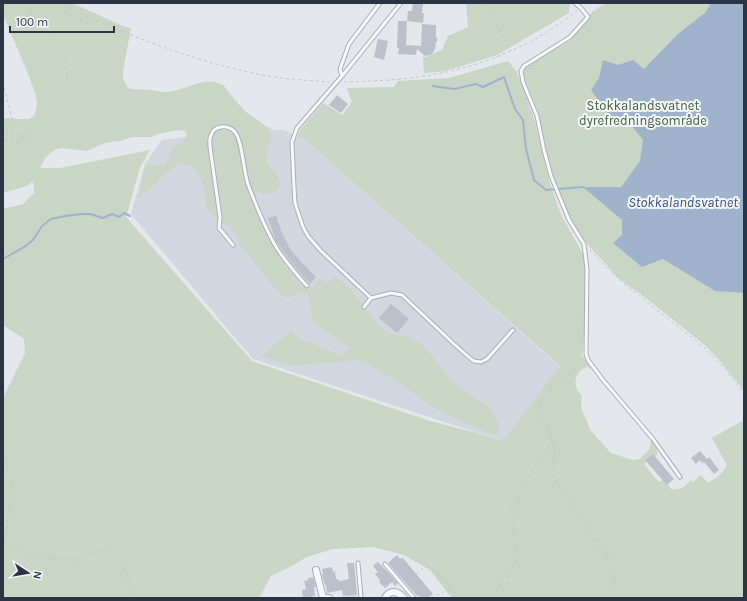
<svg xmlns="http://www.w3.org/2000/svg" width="747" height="601" font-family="Karla,sans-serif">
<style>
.built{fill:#d2d6de}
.green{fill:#c9d6c5}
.water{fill:#9fb4cc}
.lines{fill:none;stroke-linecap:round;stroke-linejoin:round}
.stream{stroke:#9fb4cc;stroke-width:2}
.building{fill:#bbc0ca}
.lane-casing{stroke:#a9aeb7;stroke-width:5}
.street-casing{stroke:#a9aeb7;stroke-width:8}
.path{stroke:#c2c5cb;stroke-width:1;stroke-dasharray:3 3;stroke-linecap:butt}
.lane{stroke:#f7f8fa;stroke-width:3}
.street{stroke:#f7f8fa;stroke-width:6}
.labels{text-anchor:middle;stroke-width:4;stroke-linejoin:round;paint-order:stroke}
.park-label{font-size:13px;fill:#3f6138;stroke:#f4f6f9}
.water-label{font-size:14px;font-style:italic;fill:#34527a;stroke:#f4f6f9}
</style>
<rect width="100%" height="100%" fill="#e4e7ec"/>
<path class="built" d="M234 111 274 130H284L304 139 560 367 502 441 253 359 131 214 145 164 162 140 189 137Z"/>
<g class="green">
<path d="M3 3H72L123 26 131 28 123 71V78L128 88C135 90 141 89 147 90 154 90 162 93 169 92 188 89 206 75 224 86 231 95 237 103 245 111 254 119 269 124 271 137 270 144 266 152 266 159 267 169 283 173 279 187 276 196 265 193 257 193 252 202 259 212 262 222 272 245 287 276 309 290L312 289 317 280 319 279 328 283 334 277C351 283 367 312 379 326L385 331 391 334 411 338 421 344 429 352 449 378 456 384 461 389 490 407 498 422 499 429 497 435H493L448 415 430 405 401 384 368 364 358 360 296 366H290L261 356 292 330 300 339 342 356 350 348 314 323C313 322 312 319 312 317 310 310 313 293 302 292 298 291 292 297 287 298L279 293 240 245 237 236 231 227 224 224 212 214 206 207V199L201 179 197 171 191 166 183 164H178L171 169 138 199 146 165C152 164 161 166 166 163 170 160 170 152 173 148 175 145 178 145 181 143 184 141 185 138 187 135L185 131 177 130 158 134 152 137H132L120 141 110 142 102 144 87 151 61 148 54 150 45 158 40 168H60L150 150 140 168 126 217 252 361 430 421 473 432 502 441 560 366 304 139 297 136 299 131 323 103 342 115 352 102 347 88 394 87 398 81 449 78 508 61 517 72 534 118 549 180 561 215 583 254 585 260V325L582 355 593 370 588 367C577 369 572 381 578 391 579 392 581 394 582 396L581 403 582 411 591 431 611 453 633 460 640 459C647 450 650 453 651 440 656 445 658 448 657 455L655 456 653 454 646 460 647 462 644 464 656 479 660 482 663 479 671 489C682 490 684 487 691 480L693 482 701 475 708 483C716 478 724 473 727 465L712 438 744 420V598H452L430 570 404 555 373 547 333 549 307 557 292 566 271 576 259 598H3V398L25 353 24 339 3 325V208H7L23 204 34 193 33 181 27 186 3 193V118L21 119H29L35 115 37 104 36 96 27 71 3 15Z"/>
<path d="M466 3H570L569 13 497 55 462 66 445 71 424 73 423 58 442 50 448 36 468 27Z"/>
<path d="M606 3H744V391L721 362 706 346 647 299 618 278 606 264 588 245 578 231 570 218 553 175 546 151 538 111 524 77V71L527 66 572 39 584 19Z"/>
</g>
<path class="water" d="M711 3H744V293L715 291 663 259 642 267 613 243 622 235V220L583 187H621L640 161 643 140 632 126 609 115 591 90 599 78 603 60 618 65 633 60 644 69 678 34 706 12Z"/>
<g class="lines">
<g class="stream">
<path d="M433 86 454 89 476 84 483 87 504 77 515 109 523 120 526 149 534 180 546 190 583 187"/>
<path d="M3 259 24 247 33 240 42 226 51 219 65 216 82 214H90L103 218 112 214 119 217 124 213 130 216"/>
</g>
</g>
<g class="building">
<path d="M413 3H423L422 13H424L423 23 407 21 408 11H412Z"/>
<path d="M398 21H407L406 45 421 46 422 24 436 25V37L438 40 436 42 435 49 432 54 430 55H428L425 56 417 49 416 55 398 54 399 48H397Z"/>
<path d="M378 39 388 41 384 60 374 57Z"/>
<path d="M337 95 348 104 341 113 329 105Z"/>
<path d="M276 216 282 233 290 249 301 262 316 277 310 284 291 262 276 241 268 218Z"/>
<path d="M391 304 409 319 397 333 379 318Z"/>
<path d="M700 451 707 459 709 457 719 470 714 474 704 462 702 463 700 460 696 464 691 458Z"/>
<path d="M653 454 674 479 667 485 645 460Z"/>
<path d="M397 555 400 559 402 557 433 594 428 598H421L418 595 417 596 388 563Z"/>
<path d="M377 562 379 563 383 567 398 583 395 586 392 582 385 588 379 582H380L379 581 380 580 375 574 378 572 373 566Z"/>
<path d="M347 563H354L357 595 343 596 342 590 327 593 326 585H325L322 575 323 574 322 569 332 567 333 572 335 571 336 579H338L339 581 349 579Z"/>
<path d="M313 577 316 587H314L315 596H311L312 598H303L302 590 306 589 304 581 308 580V578Z"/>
</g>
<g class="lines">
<g class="lane-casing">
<g id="lane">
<path d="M575 3 581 8 588 17 570 37 524 66 521 71 523 82 537 116 544 150 551 176 569 220 584 244 587 269 586 354 588 360 603 380 653 439 680 477"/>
<path d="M342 76 340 69 349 44 380 3"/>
<path d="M233 245 219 228 220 217 210 147C210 144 209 139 211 135 214 126 227 124 234 131 243 140 243 173 249 187 257 208 266 231 278 250 287 263 297 275 307 286"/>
<path d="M371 298 391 293 402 295 454 344 471 359 474 361 481 362 487 359 513 330"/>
<path d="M364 307 371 298 320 250 308 236 303 227 295 203 294 187 292 142 297 128 342 76 401 3"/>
<path d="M358 563 361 598"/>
<path d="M385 564 414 598"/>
</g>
</g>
<g class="street-casing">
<g id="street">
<path d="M316 570 323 598H329"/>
<path d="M385 598C390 589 398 591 404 598"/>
</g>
</g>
<g class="path">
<path d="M22 3 40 23 62 54 65 58V69L70 84"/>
<path d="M59 3C123 34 187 59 257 74 280 79 305 80 329 82"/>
<path d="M484 3 507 43"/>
<path d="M592 13 603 3"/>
<path d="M3 82 12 119 29 132 26 137 8 133 6 140 34 148"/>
<path d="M344 82C399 81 450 76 501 55 512 50 523 46 534 40 549 31 564 21 577 11"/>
<path d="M590 250 622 282 705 348 725 369 744 394"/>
<path d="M552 439 555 446 553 474 556 482 581 521 598 541 600 546 605 548 614 576V598"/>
<path d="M3 450 7 468 12 477 11 499 4 541"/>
<path d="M3 544 9 543 19 547 24 551 45 558 59 559 75 560 99 551 113 550C125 563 130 582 134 598"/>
<path d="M407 581 426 566C439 570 450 586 457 598"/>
<path d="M341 598 356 596"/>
<path d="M431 598 450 589"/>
<path d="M494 598 496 592 503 580 509 575 518 557 516 543 512 540V539C516 528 515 519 509 509L510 508 516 506 517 504 530 473 540 459 549 449 552 445 551 437 542 416 540 403 552 386 556 383 567 378 582 359"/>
</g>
<use href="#lane" class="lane"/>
<use href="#street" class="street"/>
</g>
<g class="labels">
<g class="park-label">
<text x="643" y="110">Stokkalandsvatnet<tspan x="643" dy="15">dyrefredningsområde</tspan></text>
</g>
<g class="water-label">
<text x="683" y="207">Stokkalandsvatnet</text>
</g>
</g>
<rect width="747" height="601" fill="none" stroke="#2b3445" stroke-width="8"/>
<g transform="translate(28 573) rotate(102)" stroke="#f4f6f9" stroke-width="3" paint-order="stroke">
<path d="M0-3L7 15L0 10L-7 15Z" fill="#2b3445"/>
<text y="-6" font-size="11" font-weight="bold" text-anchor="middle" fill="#2b3445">N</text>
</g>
<path d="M10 26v6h104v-6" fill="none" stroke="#2b3445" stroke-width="2"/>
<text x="16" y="26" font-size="12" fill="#2b3445" stroke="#f4f6f9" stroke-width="3" paint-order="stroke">100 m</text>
</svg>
